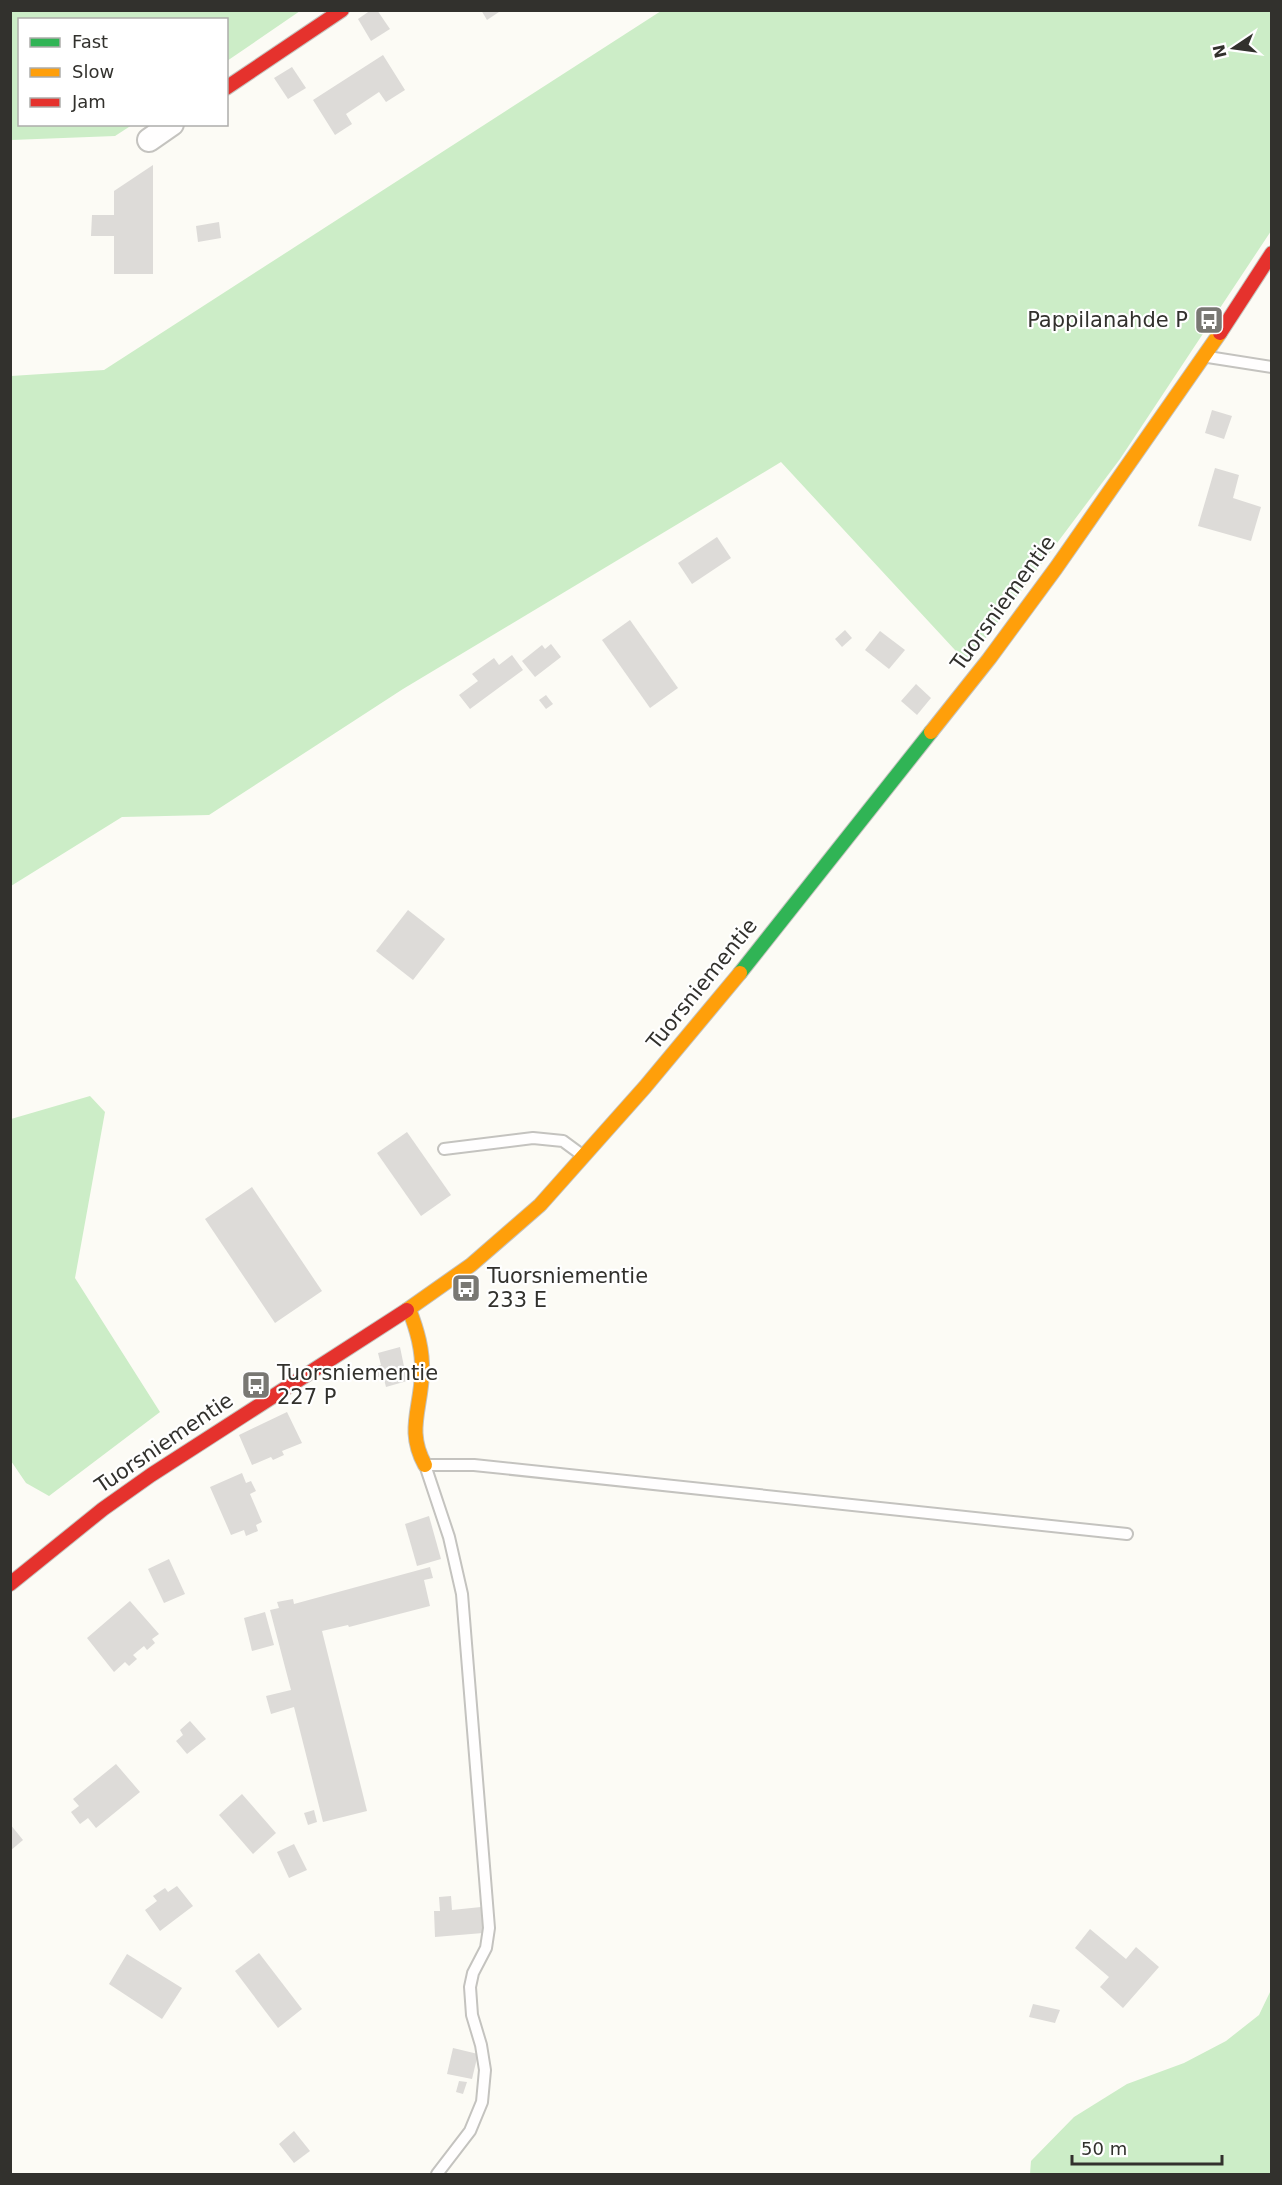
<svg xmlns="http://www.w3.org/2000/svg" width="1282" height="2185" font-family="'DejaVu Sans',sans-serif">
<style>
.green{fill:#ccedc7}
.building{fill:#dddbd8}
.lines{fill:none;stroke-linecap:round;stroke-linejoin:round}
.lane-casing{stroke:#c4c3bf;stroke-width:14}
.street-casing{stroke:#c4c3bf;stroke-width:26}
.fast-casing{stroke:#c4c3bf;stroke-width:16}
.slow-casing{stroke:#c4c3bf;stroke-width:16}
.jam-casing{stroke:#c4c3bf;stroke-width:16}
.lane{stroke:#fffefe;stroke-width:10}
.street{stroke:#fffefe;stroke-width:22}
.fast{stroke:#30b455;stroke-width:14}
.slow{stroke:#ff9f0a;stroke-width:14}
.jam{stroke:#e5322d;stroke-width:14}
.labels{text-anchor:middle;stroke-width:4.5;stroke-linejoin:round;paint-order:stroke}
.poi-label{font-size:21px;fill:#32312d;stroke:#fff;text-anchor:start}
.street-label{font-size:21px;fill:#32312d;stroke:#fff}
</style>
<rect width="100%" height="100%" fill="#fcfbf5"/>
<g class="green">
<path d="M10 11 11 10 300 11 227 61 226 20H20V124L132 125 115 136 11 140Z"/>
<path d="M661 11H1271V231L1120 459 967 663 781 462 403 689 209 815 122 817 11 886V376L104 370Z"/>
<path d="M90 1096 105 1112 75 1278 160 1412 49 1496 26 1483 11 1461V1119Z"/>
<path d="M1271 1990V2174H1030L1031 2161 1074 2117 1127 2084 1184 2063 1226 2041 1259 2015Z"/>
</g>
<g class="building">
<path d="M371 10H377L390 29 371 41 358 19Z"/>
<path d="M481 10H502L487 20Z"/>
<path d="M383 55 405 90 386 102 379 92 346 114 352 124 335 135 313 100Z"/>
<path d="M292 67 306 88 288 99 274 78Z"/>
<path d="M153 165V274H114V236H91L92 215H114V191Z"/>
<path d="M219 222 221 238 198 242 196 226Z"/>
<path d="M1212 410 1232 416 1224 439 1205 433Z"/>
<path d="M1215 468 1239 475 1233 498 1261 507 1251 541 1198 526Z"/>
<path d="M717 537 731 558 692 584 678 563Z"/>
<path d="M630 620 678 688 650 708 602 640Z"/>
<path d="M845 630 852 638 842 647 835 639Z"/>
<path d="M880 631 905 650 889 669 865 650Z"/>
<path d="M551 644 561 657 535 677 522 661 542 645 545 649Z"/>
<path d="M512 655 523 670 470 709 459 695 478 681 472 674 494 658 499 665Z"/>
<path d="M916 684 931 698 917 715 901 701Z"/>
<path d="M546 695 553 704 546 709 539 700Z"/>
<path d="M408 910 445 939 413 980 376 951Z"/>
<path d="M407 1132 451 1195 421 1216 377 1153Z"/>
<path d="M252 1187 322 1291 275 1323 205 1219Z"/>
<path d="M400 1347 407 1381 386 1387 383 1375 378 1377 375 1367 381 1365 378 1353Z"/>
<path d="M287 1412 302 1443 282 1451 284 1455 273 1460 271 1457 252 1465 239 1435Z"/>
<path d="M242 1473 246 1483 251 1481 256 1491 250 1494 262 1522 256 1525 258 1531 246 1536 244 1530 231 1535 210 1487Z"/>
<path d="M429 1516 441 1559 417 1566 405 1524Z"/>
<path d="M169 1559 185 1594 164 1603 148 1569Z"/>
<path d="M430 1567 433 1578 424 1580 430 1606 349 1627 348 1625 322 1631 367 1811 323 1822 294 1707 271 1714 266 1696 291 1690 270 1610 279 1608 277 1602 293 1599 294 1604Z"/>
<path d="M130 1601 159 1634 152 1639 155 1643 147 1650 144 1646 133 1655 137 1659 129 1666 125 1662 114 1672 87 1638Z"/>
<path d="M265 1612 274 1645 252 1651 244 1618Z"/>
<path d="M190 1721 206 1739 187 1754 176 1741 183 1735 180 1730Z"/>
<path d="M116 1764 140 1792 96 1828 88 1818 80 1824 71 1812 79 1806 73 1799Z"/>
<path d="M242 1794 276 1833 253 1854 219 1815Z"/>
<path d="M314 1810 317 1822 308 1825 304 1813Z"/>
<path d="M10 1824 23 1840 10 1851Z"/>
<path d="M294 1844 307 1870 289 1878 277 1852Z"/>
<path d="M177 1886 193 1906 160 1931 145 1910 157 1901 153 1896 165 1888 168 1892Z"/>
<path d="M451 1896 452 1910 481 1907 483 1933 435 1937 434 1911H440L439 1897Z"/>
<path d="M1090 1929 1126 1959 1136 1947 1159 1967 1123 2008 1100 1987 1109 1977 1075 1948Z"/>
<path d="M259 1953 302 2009 278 2028 235 1971Z"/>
<path d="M127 1954 182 1988 162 2019 109 1984Z"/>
<path d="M1033 2004 1060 2010 1055 2023 1029 2017Z"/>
<path d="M453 2048 478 2054 472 2079 447 2074Z"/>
<path d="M459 2081 467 2082 463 2094 456 2092Z"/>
<path d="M294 2131 310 2151 294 2163 279 2144Z"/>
</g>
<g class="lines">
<g class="lane-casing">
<g id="lane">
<path d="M1208 357 1272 367"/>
<path d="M444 1149 533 1138 563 1141 582 1155"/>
<path d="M437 2174 470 2131 482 2102 485 2070 481 2045 472 2015 470 1987 473 1973 486 1948 489 1928 462 1594 449 1537 425 1465H474L1127 1534"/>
</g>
</g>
<g class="street-casing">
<path id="street" d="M149 140 172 124"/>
</g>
<g class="fast-casing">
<path id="fast" d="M740 973 931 732"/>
</g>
<g class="slow-casing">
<g id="slow">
<path d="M931 732 989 659 1056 568 1220 333"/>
<path d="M409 1309C417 1330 423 1350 422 1373 421 1409 406 1431 425 1465"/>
<path d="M407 1310 471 1265 540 1205 645 1087 740 973"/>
</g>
</g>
<g class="jam-casing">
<g id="jam">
<path d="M226 88 342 10"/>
<path d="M1220 333 1272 253"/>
<path d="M10 1584 103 1509 151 1475 407 1310"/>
</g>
</g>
<use href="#lane" class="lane"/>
<use href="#street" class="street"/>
<use href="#fast" class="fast"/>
<use href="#slow" class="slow"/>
<use href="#jam" class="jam"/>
</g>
<defs>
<g id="bus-square" transform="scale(1.5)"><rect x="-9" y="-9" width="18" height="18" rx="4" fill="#797873" stroke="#fff"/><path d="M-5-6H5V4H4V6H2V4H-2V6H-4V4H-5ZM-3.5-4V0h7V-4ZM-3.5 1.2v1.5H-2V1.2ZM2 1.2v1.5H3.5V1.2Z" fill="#fff"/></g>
</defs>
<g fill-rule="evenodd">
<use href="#bus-square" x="1209" y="320"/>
<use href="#bus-square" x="466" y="1288"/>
<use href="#bus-square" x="256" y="1385"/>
</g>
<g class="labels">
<g class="poi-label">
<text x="1188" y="327" text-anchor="end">Pappilanahde P</text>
<text x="487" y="1283">Tuorsniementie<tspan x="487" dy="24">233 E</tspan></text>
<text x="277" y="1380">Tuorsniementie<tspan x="277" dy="24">227 P</tspan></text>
</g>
<g class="street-label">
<text transform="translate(1003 603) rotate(-54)" y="7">Tuorsniementie</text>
<text transform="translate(702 984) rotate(-51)" y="7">Tuorsniementie</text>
<text transform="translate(164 1443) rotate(-34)" y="7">Tuorsniementie</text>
</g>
</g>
<rect width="1282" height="2185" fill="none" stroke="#32312d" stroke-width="24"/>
<rect x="18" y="18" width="210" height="108" fill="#ffffff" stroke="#adadab" stroke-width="1.5"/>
<rect x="30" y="38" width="30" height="9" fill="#30b455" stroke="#adadab" stroke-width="1.5"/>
<text x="72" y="48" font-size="18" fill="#32312d">Fast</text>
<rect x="30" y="68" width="30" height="9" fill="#ff9f0a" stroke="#adadab" stroke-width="1.5"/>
<text x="72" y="78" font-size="18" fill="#32312d">Slow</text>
<rect x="30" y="98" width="30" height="9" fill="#e5322d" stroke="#adadab" stroke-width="1.5"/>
<text x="72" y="108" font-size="18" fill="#32312d">Jam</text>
<g transform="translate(1234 48) rotate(257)" stroke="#ffffff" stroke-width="4.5" paint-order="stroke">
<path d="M0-4.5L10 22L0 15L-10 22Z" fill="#32312d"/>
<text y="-9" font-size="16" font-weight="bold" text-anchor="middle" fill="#32312d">N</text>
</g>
<path d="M1072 2155v9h150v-9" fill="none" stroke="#32312d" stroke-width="3"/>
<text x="1081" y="2155" font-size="18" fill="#32312d" stroke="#ffffff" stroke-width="4.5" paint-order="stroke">50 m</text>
</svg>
